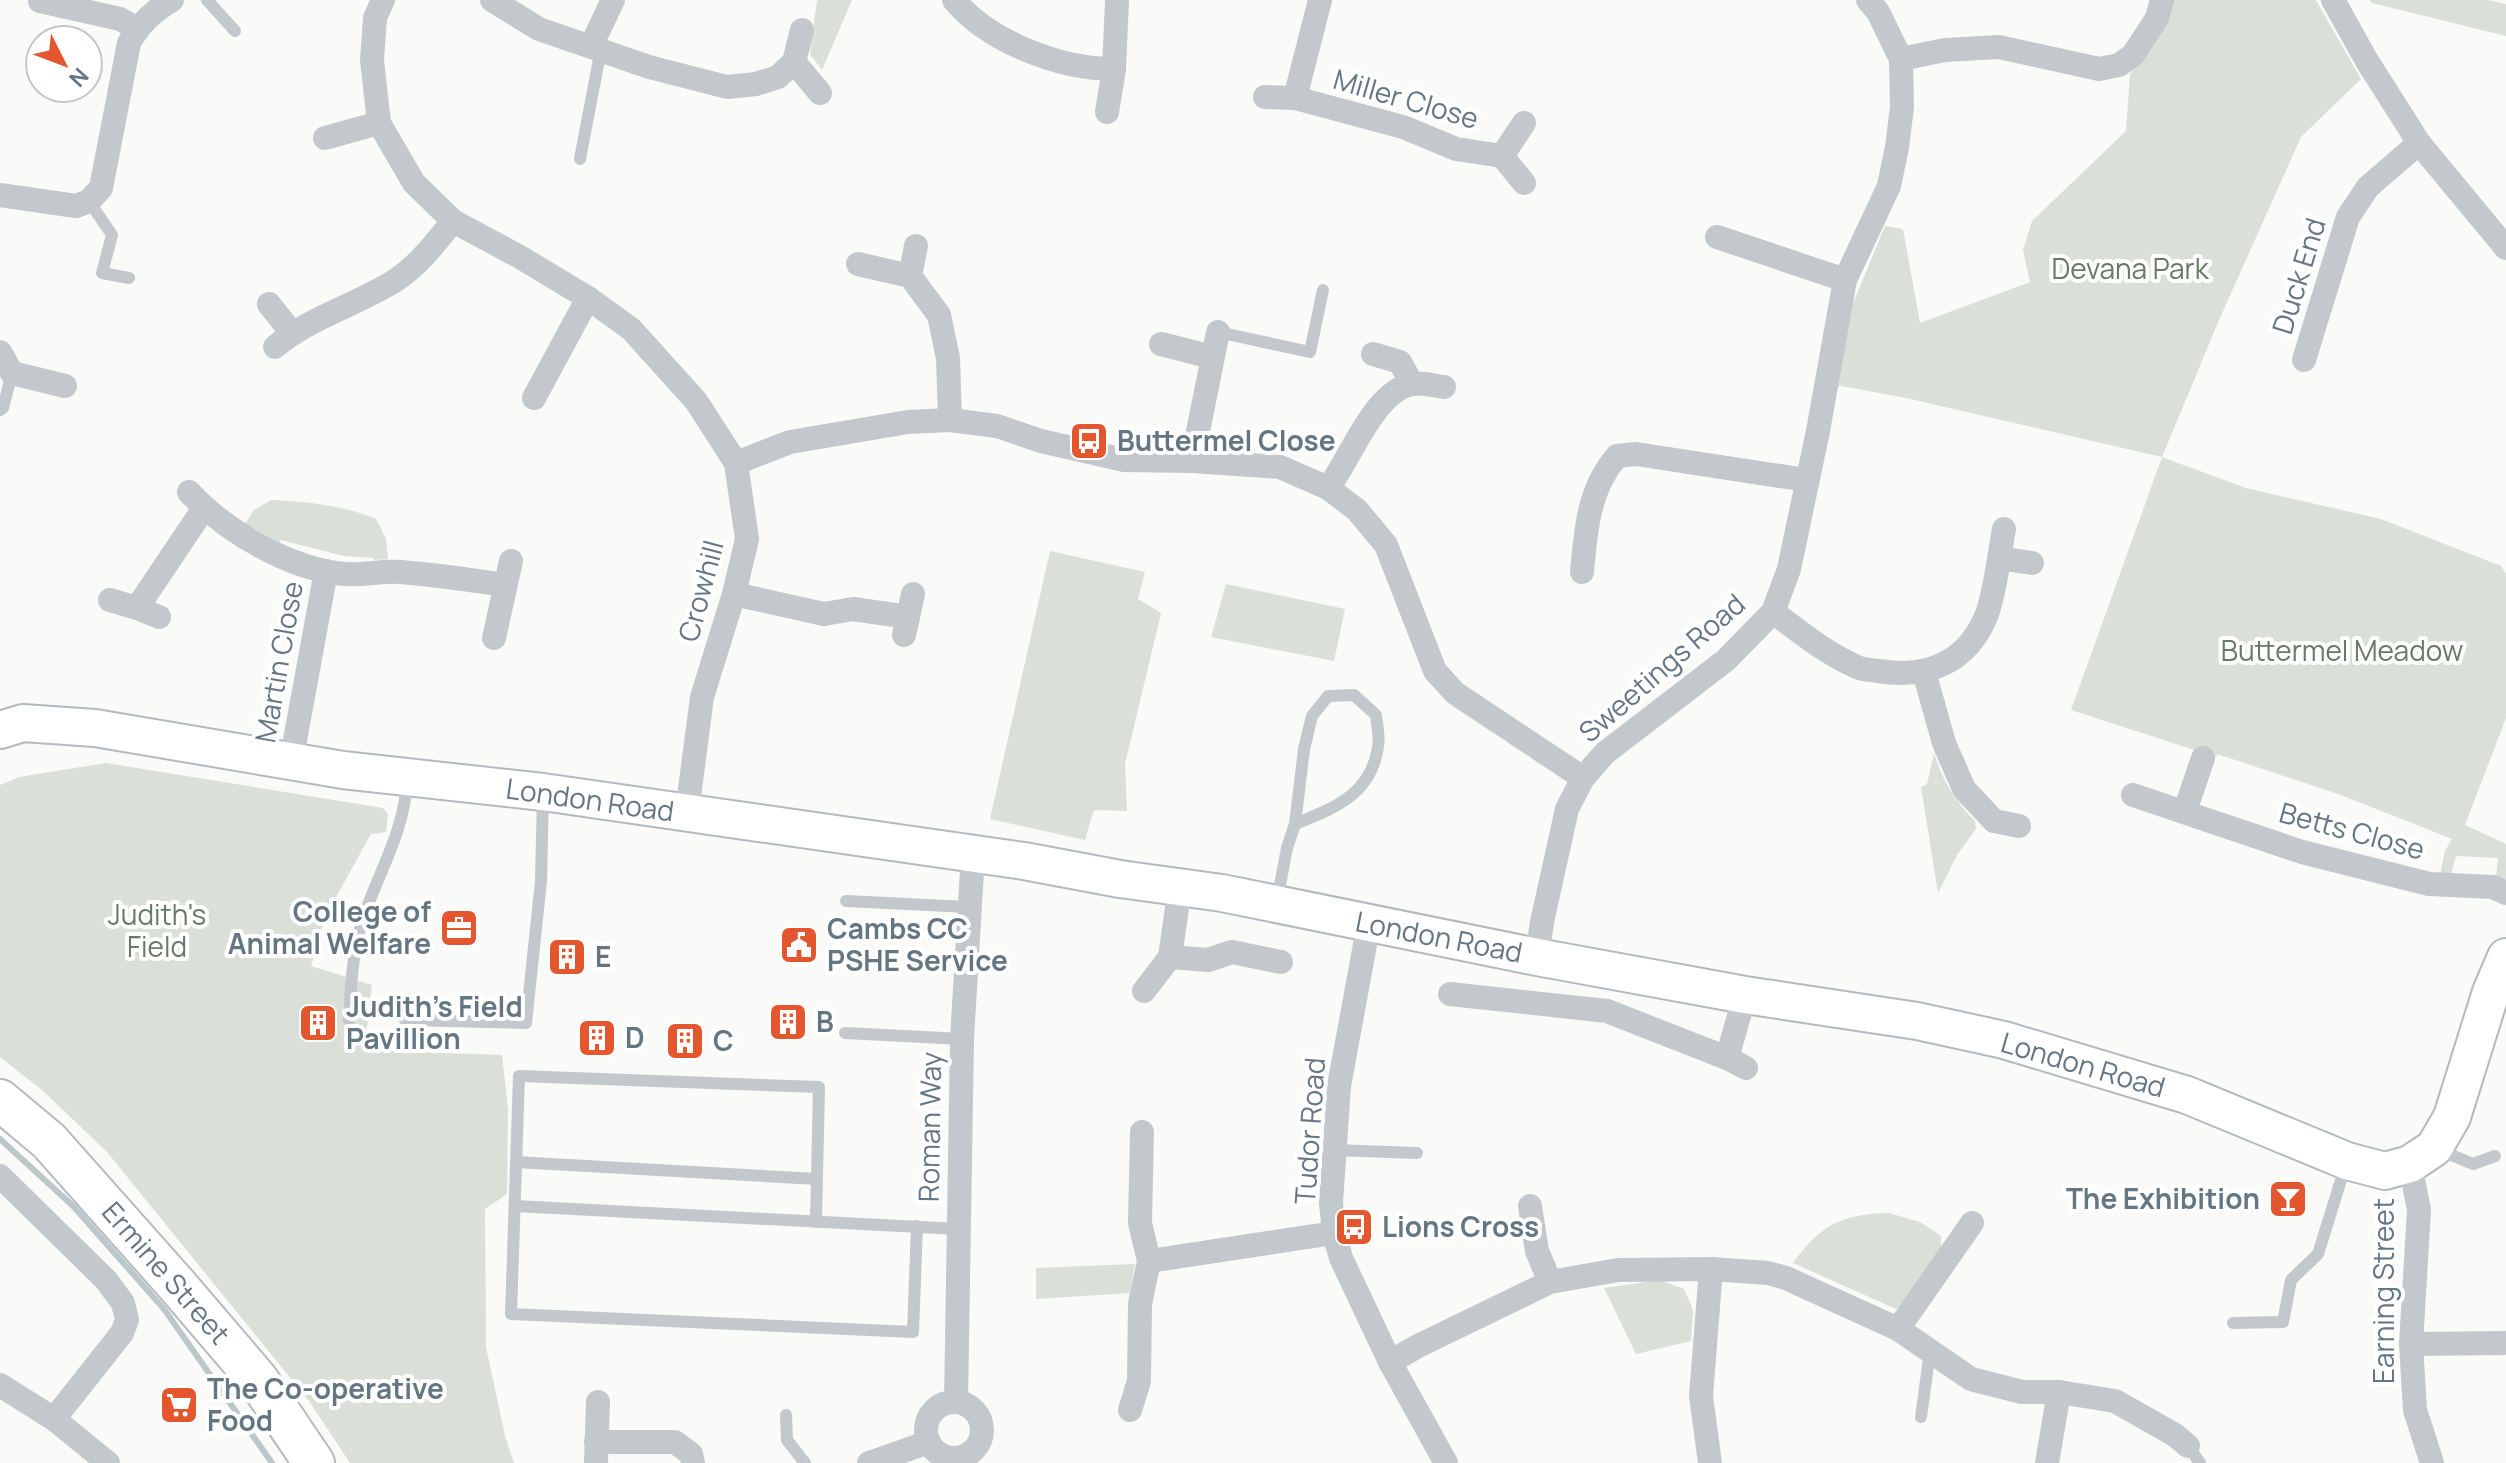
<svg xmlns="http://www.w3.org/2000/svg" width="2506" height="1463" font-family="Manrope,sans-serif">
<style>
.green{fill:#dadfd7}
.lines{fill:none;stroke-linecap:round;stroke-linejoin:round}
.stream{stroke:#bbc7cb;stroke-width:6}
.secondary-casing{stroke:#b3babf;stroke-width:40}
.primary-casing{stroke:#b5babe;stroke-width:44}
.lane{stroke:#c3c8cc;stroke-width:12}
.street{stroke:#c3c8cc;stroke-width:24}
.secondary{stroke:#fff;stroke-width:36}
.primary{stroke:#fff;stroke-width:40}
.labels{text-anchor:middle;stroke-width:8;stroke-linejoin:round;paint-order:stroke}
.street-label{font-size:28px;fill:#657683;stroke:#fff}
.park-label{font-size:28px;fill:#687a64;stroke:#fff}
.poi-label{font-size:28px;font-weight:bold;fill:#657683;stroke:#fff;text-anchor:start}
</style>
<rect width="100%" height="100%" fill="#fafaf8"/>
<g class="green">
<path d="M817 0H852L822 70 810 54Z"/>
<path d="M2172 0H2316L2361 79 2301 137 2219 320 2162 457 2246 488 2381 519 2501 566 2506 574V718L2465 825 2506 844V880L2496 878 2498 858 2456 856 2451 874 2440 875 2445 851 2452 839 2341 795 2217 754 2216 757 2071 710 2162 457 1906 398 1836 385 1844 325 1885 226 1903 229 1920 323 2030 282 2023 250 2032 221 2126 131 2130 74 2165 21Z"/>
<path d="M2370 0H2488L2506 4V36L2372 3Z"/>
<path d="M271 500C306 502 344 505 376 519L386 539 388 559 374 560V558L344 556 281 540 279 542 245 524 254 510Z"/>
<path d="M1050 551 1145 572 1138 599 1161 613 1125 764 1127 811 1094 810 1085 840 990 819Z"/>
<path d="M1226 584 1345 609 1334 661 1211 637Z"/>
<path d="M1934 753C1943 781 1954 800 1975 821L1976 829 1957 855 1938 893 1921 787 1927 784Z"/>
<path d="M106 763 383 808 388 814 386 832 371 834 326 915 311 966 372 985 364 1050 502 1055 508 1109 507 1194 485 1209 486 1347 505 1436 514 1463H350L309 1401 107 1152 42 1090 0 1057V785L19 777Z"/>
<path d="M1889 1213 1920 1222 1941 1236V1250L1906 1304 1896 1309 1793 1263C1821 1224 1843 1214 1889 1213Z"/>
<path d="M1135 1264 1130 1293 1036 1299V1268Z"/>
<path d="M1660 1280 1684 1289 1693 1310 1691 1341 1636 1354 1604 1288Z"/>
</g>
<g class="lines">
<path class="stream" d="M0 1139 73 1206 164 1309 272 1463"/>
<g class="secondary-casing">
<path id="secondary" d="M0 730 23 723 95 728 343 770 543 792 1024 861 1120 879 1222 893 1537 957 1745 995 1917 1021 2004 1040 2187 1095 2347 1161 2385 1171 2410 1164 2434 1148 2452 1117 2491 992 2506 957"/>
</g>
<g class="primary-casing">
<path id="primary" d="M0 1100 49 1141 176 1284 258 1380 314 1463"/>
</g>
<g class="lane">
<path d="M207 0 235 31"/>
<path d="M580 159 601 49"/>
<path d="M89 201 112 235 102 273 129 278"/>
<path d="M1218 332 1310 352 1323 290"/>
<path d="M0 410 3 408 12 373"/>
<path d="M846 901 968 907"/>
<path d="M1277 901 1287 848 1295 824 1304 749 1312 716 1328 696 1354 695 1376 715C1377 725 1380 737 1378 747 1371 795 1334 808 1295 824"/>
<path d="M349 1020C351 987 352 954 362 922 377 875 405 831 407 781"/>
<path d="M405 1020 526 1023 541 881 543 795"/>
<path d="M845 1033 962 1039"/>
<path d="M2437 1149 2473 1164 2495 1156"/>
<path d="M1333 1150 1417 1153"/>
<path d="M516 1162 817 1179"/>
<path d="M515 1206 958 1229"/>
<path d="M816 1222 819 1087 519 1076 511 1314 913 1332 917 1226"/>
<path d="M2233 1323 2283 1322 2291 1280 2318 1254 2346 1164"/>
<path d="M786 1415 787 1440 805 1463"/>
<path d="M1921 1417 1930 1351"/>
<path d="M2188 1446 2200 1463"/>
</g>
<g class="street">
<path d="M383 0 375 18 372 60 379 123 414 183 453 221 520 257 588 298 631 329 696 401 736 463 747 539 734 594 702 697 687 812"/>
<path d="M492 0 539 29 649 67 727 87 756 84 778 77 794 62 802 30"/>
<path d="M954 0C989 42 1060 69 1114 69"/>
<path d="M2333 0 2367 61 2419 143 2506 248"/>
<path d="M40 1 120 19 137 29"/>
<path d="M591 46 613 0"/>
<path d="M1901 59 1945 50 1999 47 2099 69 2119 65 2133 55 2157 18 2162 0"/>
<path d="M794 62 820 93"/>
<path d="M1265 97 1295 98 1403 127 1456 149 1502 156 1524 123"/>
<path d="M1295 98 1320 0"/>
<path d="M1107 112 1114 69 1117 0"/>
<path d="M325 138 379 123"/>
<path d="M1502 156 1524 183"/>
<path d="M0 195 76 206 89 201 101 188 129 43C139 24 153 11 172 0"/>
<path d="M1717 237 1845 280"/>
<path d="M858 264 910 276 939 315 948 358 950 420"/>
<path d="M910 276 916 246"/>
<path d="M269 304 292 333"/>
<path d="M1161 344 1212 357"/>
<path d="M275 347C310 317 357 305 396 280 420 264 435 243 453 221"/>
<path d="M0 352 12 373 65 386"/>
<path d="M1373 354 1400 362 1412 384"/>
<path d="M2304 360 2348 217 2368 187 2419 143"/>
<path d="M534 398 588 298"/>
<path d="M1192 461 1218 332"/>
<path d="M736 463 790 442 908 422 950 420 997 426 1041 441 1124 460 1192 461 1280 467 1328 488 1357 510 1386 545 1435 671 1455 693 1583 778"/>
<path d="M1328 488C1350 460 1374 390 1413 384 1421 382 1435 386 1444 387"/>
<path d="M189 492C225 531 291 570 345 574 364 576 382 570 401 572 436 575 471 580 505 585"/>
<path d="M1999 558 2032 563"/>
<path d="M1582 572C1586 529 1588 490 1617 456L1636 454 1806 480"/>
<path d="M734 594 824 614 853 609 908 617"/>
<path d="M110 600 137 608 204 508"/>
<path d="M137 608 159 617"/>
<path d="M1773 612C1799 631 1825 653 1855 666 1862 670 1871 670 1878 671 1928 679 1968 662 1987 614 1996 588 1999 556 2004 529"/>
<path d="M904 635 913 594"/>
<path d="M494 638 511 561"/>
<path d="M1924 672 1944 743 1964 789 1994 821 2019 826"/>
<path d="M291 762 326 571"/>
<path d="M2133 795 2302 852 2429 884 2493 887 2506 893"/>
<path d="M2185 811 2203 758"/>
<path d="M1369 923 1339 1086 1331 1203 1334 1233 1341 1258 1390 1362 1446 1463"/>
<path d="M1170 957 1208 960 1232 952 1281 962"/>
<path d="M1537 957 1542 922 1567 809 1583 778 1605 753 1726 660 1773 612 1789 569 1818 431 1845 280 1889 186 1897 147 1902 107 1901 59 1878 12 1868 0"/>
<path d="M1144 991 1170 957 1180 887"/>
<path d="M1450 994 1607 1011 1727 1058 1746 1068"/>
<path d="M1727 1058 1745 995"/>
<path d="M2410 1164 2419 1210 2411 1344 2415 1410 2432 1463"/>
<path d="M0 1176 106 1280 123 1303 127 1320 122 1333 54 1419"/>
<path d="M1530 1206 1537 1251 1550 1282"/>
<path d="M1149 1261 1334 1233"/>
<path d="M1898 1329 1972 1223"/>
<path d="M2411 1344 2506 1343"/>
<path d="M1390 1362 1418 1346 1550 1282 1618 1270 1711 1269 1768 1273 1786 1278 1898 1329 1971 1379 2022 1392H2059L2115 1401 2175 1435 2188 1446"/>
<path d="M0 1385 54 1419 108 1463"/>
<path d="M956 1402 962 1039 973 854"/>
<circle cx="954" cy="1430" r="28"/>
<path d="M1130 1410 1139 1381 1140 1304 1149 1261 1140 1223 1142 1132"/>
<path d="M596 1442H675L691 1454 693 1463"/>
<path d="M596 1463 598 1402"/>
<path d="M869 1463 929 1442"/>
<path d="M1710 1463 1701 1396 1711 1269"/>
<path d="M2047 1463 2059 1392"/>
</g>
<use href="#secondary" class="secondary"/>
<use href="#primary" class="primary"/>
</g>
<defs>
<g id="bus-square" transform="scale(2)"><rect x="-9" y="-9" width="18" height="18" rx="4" fill="#e4572e" stroke="#fff"/><path d="M-5-6H5V4H4V6H2V4H-2V6H-4V4H-5ZM-3.5-4V0h7V-4ZM-3.5 1.2v1.5H-2V1.2ZM2 1.2v1.5H3.5V1.2Z" fill="#fff"/></g>
<g id="office-square" transform="scale(2)"><rect x="-9" y="-9" width="18" height="18" rx="4" fill="#e4572e" stroke="#fff"/><path d="M-6-3h4V-5.5h4V-3h4V5H-6ZM-1-4.5V-3h2v-1.5ZM-6 0V1H6V0Z" fill="#fff"/></g>
<g id="civic-square" transform="scale(2)"><rect x="-9" y="-9" width="18" height="18" rx="4" fill="#e4572e" stroke="#fff"/><path d="M-.6-6.5H3V-4.5H.6V-3L4-1V1h2V6H-6V1h2V-1L-.6-3ZM-1.2 2.5V6h2.4V2.5Z" fill="#fff"/></g>
<g id="building-square" transform="scale(2)"><rect x="-9" y="-9" width="18" height="18" rx="4" fill="#e4572e" stroke="#fff"/><path d="M-4-6H4V6H1V3H-1V6H-4ZM-2.5-4.3h1.7v1.8h-1.7ZM.8-4.3h1.7v1.8H.8ZM-2.5-1h1.7V.8h-1.7ZM.8-1h1.7V.8H.8Z" fill="#fff"/></g>
<g id="bar-square" transform="scale(2)"><rect x="-9" y="-9" width="18" height="18" rx="4" fill="#e4572e" stroke="#fff"/><path d="M-6-5H6L.8 .8V4.5H3.5V6h-7V4.5H-.8V.8Z" fill="#fff"/></g>
<g id="supermarket-square" transform="scale(2)"><rect x="-9" y="-9" width="18" height="18" rx="4" fill="#e4572e" stroke="#fff"/><path d="M-6-5.5h2.5l.6 2H6L4.5 2H-2.5L-4.4-4H-6ZM-1.5 3.2a1.3 1.3 0 1 0 .1 0ZM3 3.2a1.3 1.3 0 1 0 .1 0Z" fill="#fff"/></g>
</defs>
<g fill-rule="evenodd">
<use href="#bus-square" x="1089" y="441"/>
<use href="#office-square" x="459" y="928"/>
<use href="#civic-square" x="799" y="945"/>
<use href="#building-square" x="567" y="957"/>
<use href="#building-square" x="788" y="1022"/>
<use href="#building-square" x="318" y="1023"/>
<use href="#building-square" x="597" y="1038"/>
<use href="#building-square" x="685" y="1041"/>
<use href="#bar-square" x="2288" y="1199"/>
<use href="#bus-square" x="1354" y="1227"/>
<use href="#supermarket-square" x="179" y="1405"/>
</g>
<g class="labels">
<g class="street-label">
<text transform="translate(1406 99) rotate(16)" y="10">Miller Close</text>
<text transform="translate(2299 276) rotate(-73)" y="10">Duck End</text>
<text transform="translate(701 591) rotate(-75)" y="10">Crowhill</text>
<text transform="translate(279 662) rotate(-80)" y="10">Martin Close</text>
<text transform="translate(1662 668) rotate(-41)" y="10">Sweetings Road</text>
<text transform="translate(590 800) rotate(8)" y="10">London Road</text>
<text transform="translate(2352 831) rotate(15)" y="10">Betts Close</text>
<text transform="translate(1439 937) rotate(11)" y="10">London Road</text>
<text transform="translate(2083 1065) rotate(16)" y="10">London Road</text>
<text transform="translate(930 1127) rotate(-89)" y="10">Roman Way</text>
<text transform="translate(1310 1131) rotate(-86)" y="10">Tudor Road</text>
<text transform="translate(166 1273) rotate(49)" y="10">Ermine Street</text>
<text transform="translate(2384 1291) rotate(-90)" y="10">Earning Street</text>
</g>
<g class="park-label">
<text x="2130" y="279">Devana Park</text>
<text x="2342" y="661">Buttermel Meadow</text>
<text x="157" y="925">Judith's<tspan x="157" dy="32">Field</tspan></text>
</g>
<g class="poi-label">
<text x="1117" y="451">Buttermel Close</text>
<text x="431" y="922" text-anchor="end">College of<tspan x="431" dy="32">Animal Welfare</tspan></text>
<text x="827" y="939">Cambs CC<tspan x="827" dy="32">PSHE Service</tspan></text>
<text x="595" y="967">E</text>
<text x="346" y="1017">Judith's Field<tspan x="346" dy="32">Pavillion</tspan></text>
<text x="816" y="1032">B</text>
<text x="625" y="1048">D</text>
<text x="713" y="1051">C</text>
<text x="2260" y="1209" text-anchor="end">The Exhibition</text>
<text x="1382" y="1237">Lions Cross</text>
<text x="207" y="1399">The Co-operative<tspan x="207" dy="32">Food</tspan></text>
</g>
</g>
<g transform="translate(64 64) rotate(132)"><circle r="38" fill="#ffffff" stroke="#c1c8cd" stroke-width="2"/>
<path d="M0-6L14 30L0 20L-14 30Z" fill="#e4572e"/>
<text y="-12" font-size="22" font-weight="bold" text-anchor="middle" fill="#657683">N</text>
</g>
</svg>
